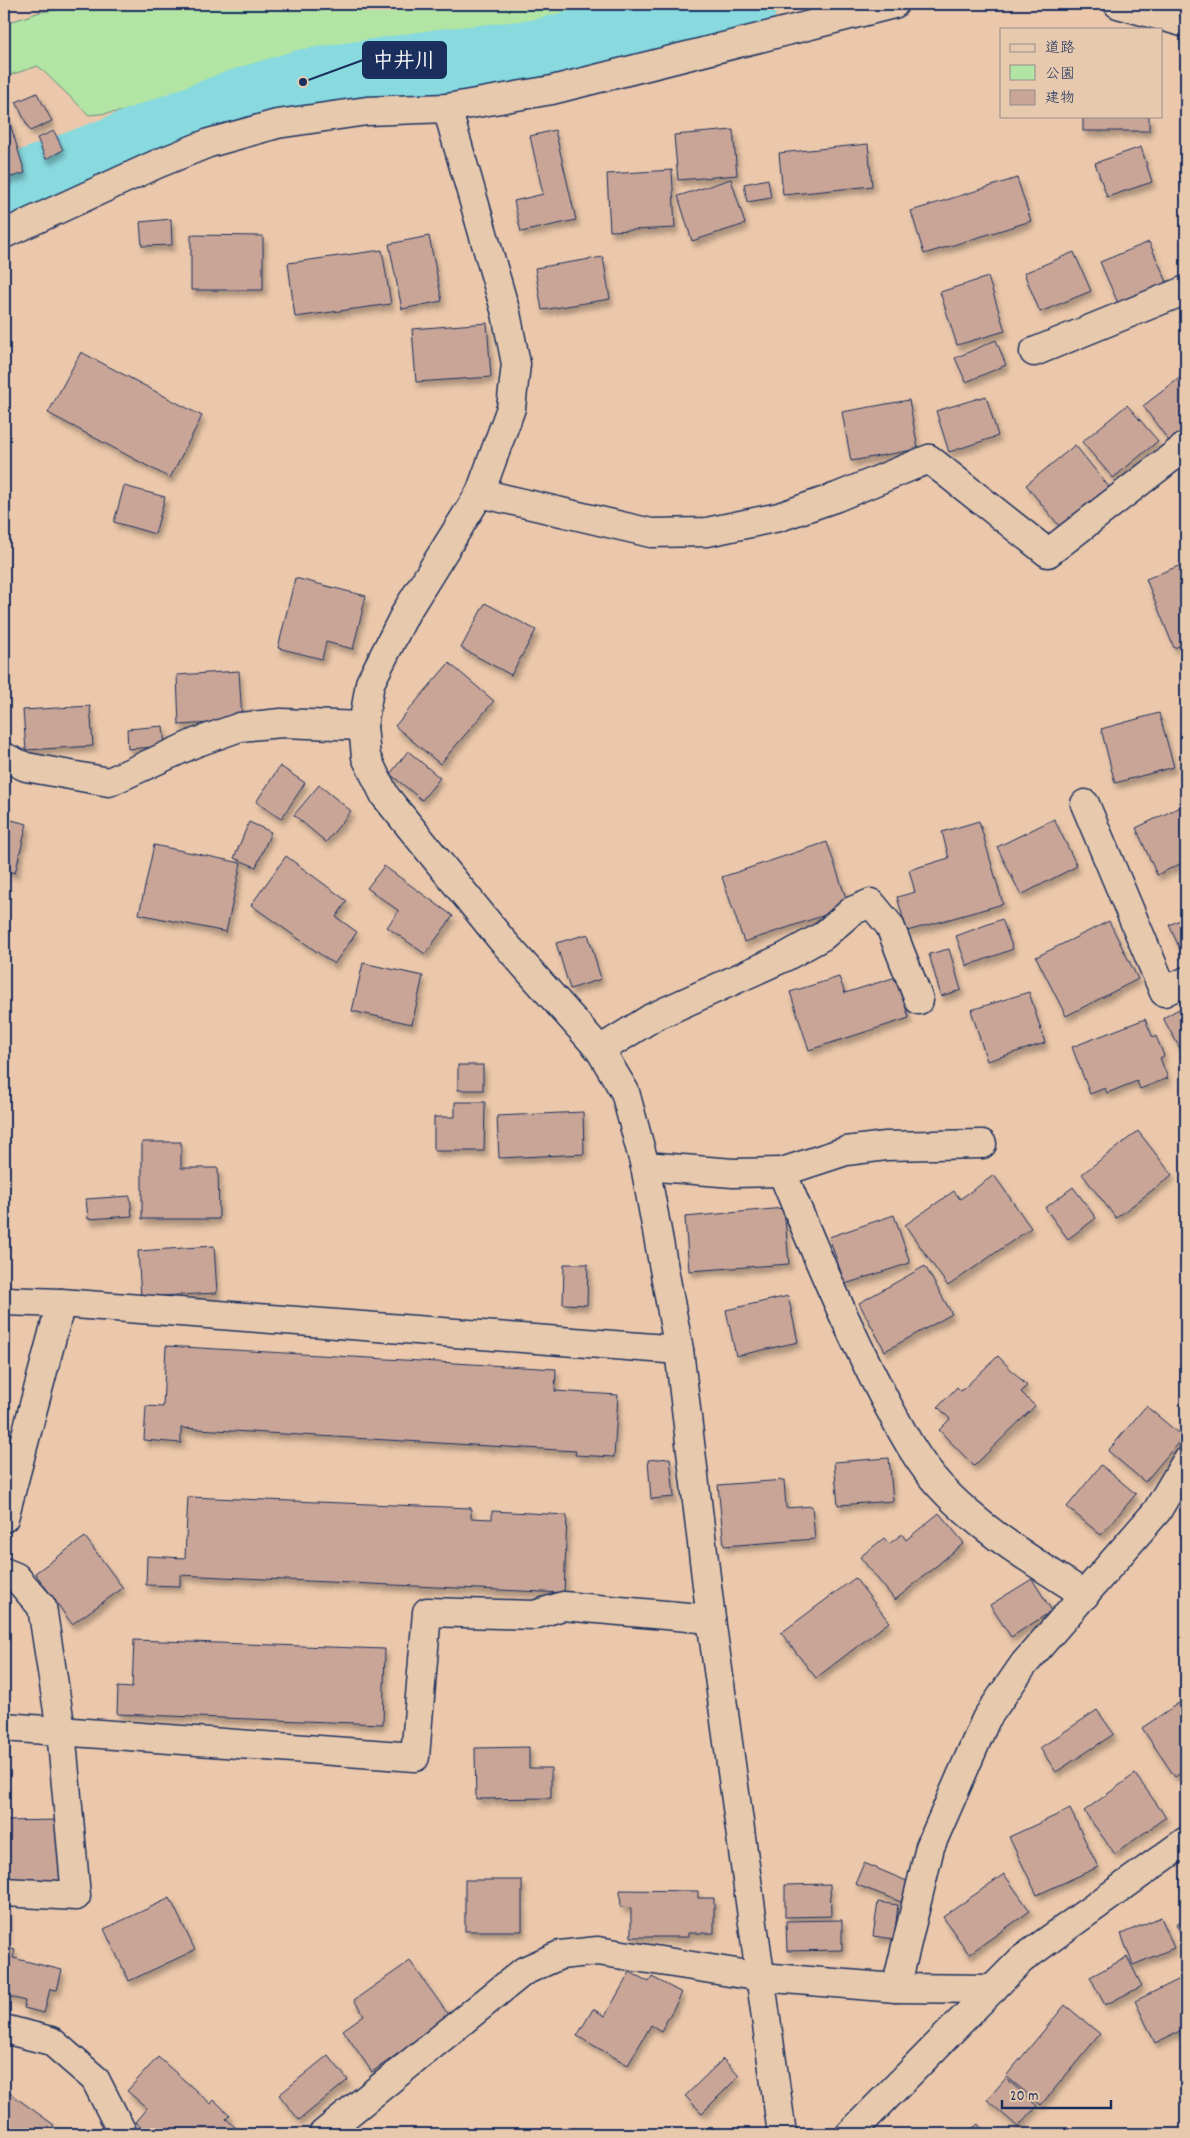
<svg xmlns="http://www.w3.org/2000/svg" width="1190" height="2138" font-family="Dekko,'Klee One',sans-serif">
<style>
.green{fill:#b2e4a4;stroke:#668a81}
.lines{fill:none;stroke-linecap:round;stroke-linejoin:round}
.river{stroke:#88dadf;stroke-width:65}
.building{fill:#c9a597;stroke:#1b2f5e;filter:url(#shadow)}
.minor-casing{stroke:#1b2f5e;stroke-width:31}
.minor{stroke:#e7caae;stroke-width:28}
.leader{fill:none;stroke:#1b2f5e;stroke-width:2}
.callout-dot{fill:#1b2f5e;stroke:#e7caae;stroke-width:2}
.callout{fill:#1b2f5e;stroke:#1b2f5e;stroke-width:2}
.callout-label{font-size:21px;text-anchor:middle;font-weight:bold;fill:#fff}
</style>
<defs>
<filter id="shadow"><feDropShadow dx="3" dy="5.5" stdDeviation="2.5" flood-color="#0004"/></filter>
</defs>
<rect width="100%" height="100%" fill="#ebc8ab"/>
<filter id="ink" filterUnits="userSpaceOnUse"><feTurbulence type="fractalNoise" baseFrequency=".02" numOctaves="2"/><feDisplacementMap in="SourceGraphic" scale="10" xChannelSelector="R" yChannelSelector="G"/><feConvolveMatrix kernelMatrix="1 2 1 2 8 2 1 2 1" color-interpolation-filters="sRGB"/></filter>
<g filter="url(#ink)">
<path class="green" d="M97 4H610L590 21 484 37 416 54 324 69 223 79 149 109 89 115 38 66 4 77V24L40 12Z"/>
<g class="lines">
<path class="river" d="M4 191 234 103 303 82 445 61 537 52 745 4"/>
</g>
<g class="building">
<path d="M37 93 52 121 30 131 16 102Z"/>
<rect x="1083" y="116" width="66" height="15"/>
<path d="M8 117 25 173 4 179V118Z"/>
<path d="M555 130 576 220 521 232 514 201 543 194 530 136Z"/>
<path d="M733 130 737 175 678 180 674 135Z"/>
<path d="M54 131 63 150 46 159 37 138Z"/>
<path d="M868 144 872 186 783 195 779 153Z"/>
<path d="M1141 147 1152 182 1107 197 1095 163Z"/>
<path d="M672 170 675 228 610 231 607 174Z"/>
<path d="M1017 178 1031 221 924 254 911 211Z"/>
<path d="M731 179 745 224 692 241 678 196Z"/>
<path d="M768 179 771 198 747 202 744 184Z"/>
<path d="M171 219 172 245 142 246 140 222Z"/>
<path d="M191 235 263 236V290H191Z"/>
<path d="M429 236 442 301 402 309 389 244Z"/>
<path d="M1149 242 1167 282 1118 303 1100 262Z"/>
<path d="M382 250 391 304 295 317 288 263Z"/>
<path d="M1074 252 1091 291 1040 312 1024 273Z"/>
<path d="M603 257 610 299 542 310 535 268Z"/>
<path d="M988 277 1005 331 957 345 940 292Z"/>
<path d="M487 323 491 377 416 382 412 329Z"/>
<path d="M996 340 1006 365 966 382 955 358Z"/>
<path d="M81 352 202 416 170 478 48 413Z"/>
<path d="M1186 373V434L1172 445 1143 406Z"/>
<path d="M986 396 998 436 949 452 936 411Z"/>
<path d="M909 400 918 449 851 461 842 412Z"/>
<path d="M1127 405 1158 441 1113 478 1082 442Z"/>
<path d="M1075 445 1109 487 1060 527 1026 485Z"/>
<path d="M124 486 165 497 155 534 114 522Z"/>
<path d="M1186 563V643L1174 648 1146 579Z"/>
<path d="M295 578 366 596 353 649 326 642 322 659 278 648Z"/>
<path d="M485 603 536 630 511 675 461 648Z"/>
<path d="M449 663 494 701 440 764 395 726Z"/>
<path d="M239 671 242 721 179 725 177 675Z"/>
<path d="M90 706 93 746 26 750 23 710Z"/>
<path d="M1159 713 1174 767 1115 783 1101 729Z"/>
<path d="M163 726 165 746 128 749 127 729Z"/>
<path d="M408 751 440 778 422 800 390 774Z"/>
<path d="M280 766 305 783 281 819 256 802Z"/>
<path d="M319 785 351 811 326 842 294 815Z"/>
<path d="M1186 804V861L1157 875 1136 828Z"/>
<path d="M4 818 27 824 15 873 4 870Z"/>
<path d="M1054 819 1077 866 1021 895 997 847Z"/>
<path d="M979 821 1003 904 907 931 897 897 915 892 909 870 949 858 942 832Z"/>
<path d="M249 822 271 832 256 867 234 858Z"/>
<path d="M827 842 849 907 744 942 722 877Z"/>
<path d="M154 845 241 863 226 932 139 914Z"/>
<path d="M286 856 347 901 336 917 357 932 334 964 251 905Z"/>
<path d="M384 866 453 916 425 954 387 927 399 911 367 888Z"/>
<path d="M1186 917V962L1169 925Z"/>
<path d="M1002 919 1013 949 967 966 956 936Z"/>
<path d="M1109 921 1138 979 1066 1016 1036 957Z"/>
<path d="M588 934 601 979 570 989 556 943Z"/>
<path d="M949 949 961 990 941 996 929 954Z"/>
<path d="M363 963 423 976 412 1024 352 1011Z"/>
<path d="M839 977 845 993 896 977 909 1018 809 1050 790 992Z"/>
<path d="M1029 992 1045 1043 987 1061 971 1010Z"/>
<path d="M1186 1005V1059L1163 1018Z"/>
<path d="M1145 1019 1153 1038 1156 1036 1164 1056 1160 1058 1168 1078 1140 1089 1137 1081 1107 1093 1105 1088 1090 1094 1072 1047Z"/>
<rect x="458" y="1065" width="25" height="25"/>
<path d="M455 1102H485L484 1151H434V1117H455Z"/>
<path d="M583 1112 584 1154 499 1158 497 1116Z"/>
<path d="M1138 1131 1172 1175 1116 1218 1082 1174Z"/>
<path d="M142 1142H181V1168H218L219 1219H142Z"/>
<path d="M994 1175 1031 1228 948 1286 905 1225 954 1191 960 1199Z"/>
<path d="M1073 1187 1096 1218 1068 1239 1045 1208Z"/>
<path d="M130 1196 132 1216 88 1219 86 1199Z"/>
<path d="M784 1208 789 1264 689 1271 685 1217Z"/>
<path d="M894 1215 910 1263 845 1284 829 1237Z"/>
<path d="M214 1246 217 1293 141 1297 138 1251Z"/>
<path d="M564 1264H588L587 1305 563 1304Z"/>
<path d="M925 1266 952 1314 885 1351 859 1303Z"/>
<path d="M788 1296 798 1342 736 1356 726 1310Z"/>
<path d="M166 1346 556 1369 555 1391 618 1395 614 1457 575 1455 576 1451 181 1428V1443L144 1440 146 1406 163 1407Z"/>
<path d="M998 1356 1027 1386 1021 1392 1035 1406 974 1466 939 1430 950 1419 938 1407 957 1387 961 1391Z"/>
<path d="M1146 1406 1183 1437 1145 1482 1108 1451Z"/>
<path d="M670 1458 674 1497 651 1499 648 1460Z"/>
<path d="M889 1458 893 1501 838 1505 834 1462Z"/>
<path d="M1101 1465 1136 1494 1101 1535 1067 1507Z"/>
<path d="M784 1480 786 1508 812 1506 815 1539 724 1546 718 1485Z"/>
<path d="M188 1497 471 1508V1518L492 1519V1511L567 1515 564 1593 180 1575V1586L146 1585 147 1556 185 1558Z"/>
<path d="M939 1513 964 1543 895 1600 860 1557 884 1538 889 1544 902 1534 906 1540Z"/>
<path d="M85 1537 123 1588 72 1624 35 1573Z"/>
<path d="M855 1578 889 1622 816 1678 781 1633Z"/>
<path d="M1032 1579 1052 1611 1011 1637 990 1605Z"/>
<path d="M134 1640 385 1649 383 1724 117 1714 118 1687 132 1688Z"/>
<path d="M1186 1698V1769L1175 1777 1142 1728Z"/>
<path d="M1097 1710 1114 1734 1056 1772 1040 1748Z"/>
<path d="M529 1747V1768H551V1798L476 1799 475 1748Z"/>
<path d="M1135 1774 1166 1817 1115 1854 1084 1811Z"/>
<path d="M1070 1809 1098 1867 1037 1895 1009 1837Z"/>
<path d="M60 1820 61 1886 4 1887V1821Z"/>
<path d="M864 1863 909 1882 901 1902 855 1884Z"/>
<path d="M1004 1874 1030 1911 969 1954 943 1917Z"/>
<rect x="465" y="1880" width="57" height="51"/>
<path d="M830 1884 831 1916 785 1917V1885Z"/>
<path d="M620 1890 698 1891V1898H714V1933H688V1937H631V1908L621 1907Z"/>
<path d="M170 1898 195 1950 129 1981 104 1929Z"/>
<path d="M878 1902 898 1905 894 1939 873 1936Z"/>
<rect x="4" y="1908" width="3" height="31"/>
<path d="M1161 1917 1174 1948 1133 1965 1121 1934Z"/>
<path d="M1186 1918V1943L1176 1924Z"/>
<path d="M842 1920V1950L787 1951 786 1921Z"/>
<path d="M4 1947 15 1950 13 1958 62 1970 57 1990 50 1989 44 2013 24 2008 25 2001 4 1995Z"/>
<path d="M1127 1957 1142 1986 1105 2005 1090 1977Z"/>
<path d="M410 1961 450 2017 372 2072 343 2030 364 2015 354 2000Z"/>
<path d="M630 1972 649 1982 652 1977 682 1993 661 2031 651 2025 628 2065 577 2036 593 2009 605 2016Z"/>
<path d="M1186 1976V2028L1155 2043 1135 2001Z"/>
<path d="M1065 2005 1100 2034 1041 2105 1006 2076Z"/>
<path d="M328 2055 348 2080 299 2120 279 2095Z"/>
<path d="M158 2057 211 2104 214 2100 230 2115 226 2119 243 2134H149L135 2122 147 2108 127 2091Z"/>
<path d="M723 2059 739 2076 702 2113 685 2096Z"/>
<path d="M1006 2078 1037 2106 1018 2127 987 2100Z"/>
<path d="M4 2089 54 2125 47 2134H4Z"/>
<path d="M978 2124 986 2134H965Z"/>
</g>
<g class="lines">
<g class="minor-casing">
<g id="minor">
<path d="M1118 4 1186 23"/>
<path d="M447 108 506 313 516 364 511 408 480 493 406 612 370 683 363 726 366 757 385 796 501 939 600 1050 625 1092 645 1166 679 1350 711 1619 782 2134"/>
<path d="M4 234 157 164 209 143 277 124 367 111 447 108 552 90 894 4"/>
<path d="M1034 352 1186 290"/>
<path d="M480 493 651 533 707 532 779 517 837 497 929 459 1048 553 1186 446"/>
<path d="M4 757 26 767 109 782 195 743 240 727 281 723 363 726"/>
<path d="M1085 804 1164 992 1186 981"/>
<path d="M600 1050 653 1017 785 957 823 936 852 911 871 903 890 926 919 1000"/>
<path d="M645 1166 733 1173 782 1172C814 1249 846 1326 885 1400 901 1430 917 1461 940 1486 981 1531 1035 1562 1085 1595"/>
<path d="M782 1172 846 1151 886 1146 982 1144"/>
<path d="M4 1301 61 1303"/>
<path d="M4 1518 61 1303 679 1350"/>
<path d="M4 1572 16 1577 42 1607 61 1730 76 1896 4 1892"/>
<path d="M4 1727 415 1757 427 1612 534 1615 563 1606 711 1619"/>
<path d="M896 1988 930 1847 986 1719 1024 1664 1157 1511 1186 1462"/>
<path d="M4 2029 51 2041 95 2079 123 2134"/>
<path d="M323 2134 524 1971 560 1955 598 1951 761 1977 896 1988 993 1989"/>
<path d="M850 2134 1021 1960 1186 1841"/>
</g>
</g>
<use href="#minor" class="minor"/>
</g>
</g>
<path class="leader" d="M303 82L363 60"/>
<circle class="callout-dot" cx="303" cy="82" r="5"/>
<rect class="callout" x="363" y="42" width="83" height="36" rx="5"/>
<g class="callout-label">
<text x="404" y="67">中井川</text>
</g>
<rect width="1190" height="2138" fill="none" stroke="#e7caae" stroke-width="20"/>
<rect x="10" y="10" width="1170" height="2118" fill="none" stroke="#1b2f5e" stroke-width="2" filter="url(#ink)"/>
<rect x="1000" y="28" width="162" height="90" fill="#e7caae" stroke="#958c8e"/>
<rect x="1010" y="44" width="25" height="8" fill="#e7caae" stroke="#958c8e"/>
<text x="1045" y="52" font-size="15" fill="#1b2f5e">道路</text>
<rect x="1010" y="65" width="25" height="15" fill="#b2e4a4" stroke="#958c8e"/>
<text x="1045" y="78" font-size="15" fill="#1b2f5e">公園</text>
<rect x="1010" y="90" width="25" height="15" fill="#c9a597" stroke="#958c8e"/>
<text x="1045" y="102" font-size="15" fill="#1b2f5e">建物</text>
<path d="M1002 2100v8h109v-8" fill="none" stroke="#1b2f5e" stroke-width="2.5"/>
<text x="1010" y="2100" font-size="15" fill="#1b2f5e" stroke="#e7caae" stroke-width="4" paint-order="stroke">20 m</text>
</svg>
